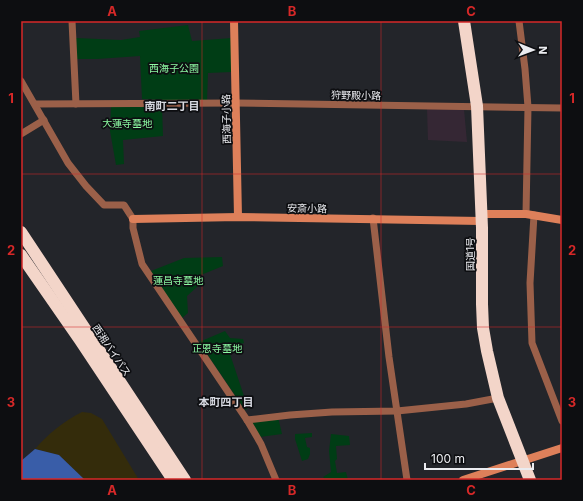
<svg xmlns="http://www.w3.org/2000/svg" width="583" height="501" font-family="Inter,'Noto Sans JP',sans-serif">
<style>
.commercial{fill:#352734}
.green{fill:#003d15}
.sand{fill:#342c0b}
.water{fill:#395da8}
.lines{fill:none;stroke-linecap:round;stroke-linejoin:round}
.street{stroke:#9b6049;stroke-width:7}
.secondary{stroke:#de805a;stroke-width:8}
.highway{stroke:#f3d5c9;stroke-width:12}
.grid{fill:none;stroke:#d62828;stroke-width:1;stroke-opacity:0.55}
.labels{text-anchor:middle;stroke-width:3.5;stroke-linejoin:round;paint-order:stroke}
.park-label{font-size:10px;fill:#8cf9a2;stroke:#0d0e11}
.street-label{font-size:10px;fill:#ebecf0;stroke:#0d0e11}
.neighbourhood-label{font-size:11px;font-weight:bold;fill:#d8dae2;stroke:#0d0e11}
.neatline{fill:none;stroke:#d62828;stroke-width:1.5}
.grid-label{font-size:13px;text-anchor:middle;font-weight:bold;fill:#d62828}
</style>
<rect width="100%" height="100%" fill="#23252a"/>
<path class="commercial" d="M427 109H464L467 142 428 140Z"/>
<g class="green">
<path d="M188 25 192 41 232 38V72L208 73 207 102 142 99 140 56 97 59H77L76 38 121 40 140 37 139 31Z"/>
<path d="M111 106H162L163 136 123 140 124 164 116 165 110 131Z"/>
<path d="M222 257 223 266 196 277 197 287 187 296 188 313 181 319 151 271 184 258Z"/>
<path d="M225 331 230 338 243 339 244 343 228 348 248 408 245 410 199 342Z"/>
<path d="M278 417 282 434 260 437 250 421Z"/>
<path d="M312 433V437L305 438 307 447 310 448V454L308 459 302 461 295 439V434Z"/>
<path d="M331 434 349 436 350 445 336 446 337 459 335 461 337 473 346 472 348 480H326L323 477 331 472 329 451Z"/>
</g>
<path class="sand" d="M82 412 91 413 102 419 139 480H85L59 455 35 449C48 434 64 421 82 412Z"/>
<path class="water" d="M35 449 59 455 85 480H21V461Z"/>
<g class="lines">
<g class="street">
<path d="M72 21 76 104"/>
<path d="M519 21 525 69 528 107 526 214"/>
<path d="M21 81 68 163 86 186 104 205H124L133 219V228L142 264 247 420 261 444 276 480"/>
<path d="M35 104 235 103 562 108"/>
<path d="M21 134 44 120"/>
<path d="M534 215 530 283 532 343 562 421"/>
<path d="M373 218 389 357 407 480"/>
<path d="M247 420 290 415 332 412 397 411 466 404 498 398"/>
</g>
<g class="secondary">
<path d="M234 21 238 217"/>
<path d="M480 214H526L562 220"/>
<path d="M133 219 238 217 481 221"/>
<path d="M463 480 562 448"/>
</g>
<g class="highway">
<path d="M464 21 477 106 482 228V304L483 328 487 351 498 398 530 480"/>
<path d="M21 232 185 480"/>
<path d="M21 255 80 340 173 480"/>
</g>
</g>
<path class="grid" d="M202 21V480M381 21V480M21 174H562M21 327H562"/>
<g class="labels">
<g class="park-label">
<text x="174" y="72">西海子公園</text>
<text x="127" y="127">大蓮寺墓地</text>
<text x="178" y="284">蓮昌寺墓地</text>
<text x="217" y="352">正恩寺墓地</text>
</g>
<g class="street-label">
<text transform="translate(356 95) rotate(1)" y="4">狩野殿小路</text>
<text transform="translate(226 119) rotate(-91)" y="4">西海子小路</text>
<text transform="translate(307 208) rotate(1)" y="4">安斎小路</text>
<text transform="translate(470 254) rotate(-90)" y="4">国道1号</text>
<text transform="translate(112 350) rotate(56)" y="4">西湘バイパス</text>
</g>
<g class="neighbourhood-label">
<text x="172" y="110">南町二丁目</text>
<text x="226" y="406">本町四丁目</text>
</g>
</g>
<rect width="583" height="501" fill="none" stroke="#0d0e11" stroke-width="44"/>
<g transform="translate(533 50) rotate(91)" stroke="#0d0e11" stroke-width="3" paint-order="stroke">
<path d="M0-3L7 15L0 10L-7 15Z" fill="#ebecf0"/>
<text y="-6" font-size="11" font-weight="bold" text-anchor="middle" fill="#ebecf0">N</text>
</g>
<path d="M425 463v6h108v-6" fill="none" stroke="#ebecf0" stroke-width="2"/>
<text x="431" y="463" font-size="12" fill="#ebecf0" stroke="#0d0e11" stroke-width="3" paint-order="stroke">100 m</text>
<rect x="22" y="22" width="539" height="457" class="neatline"/>
<g class="grid-label">
<text x="112" y="16">A</text>
<text x="292" y="16">B</text>
<text x="471" y="16">C</text>
<text x="11" y="103">1</text>
<text x="572" y="103">1</text>
<text x="11" y="255">2</text>
<text x="572" y="255">2</text>
<text x="11" y="407">3</text>
<text x="572" y="407">3</text>
<text x="112" y="495">A</text>
<text x="292" y="495">B</text>
<text x="471" y="495">C</text>
</g>
</svg>
